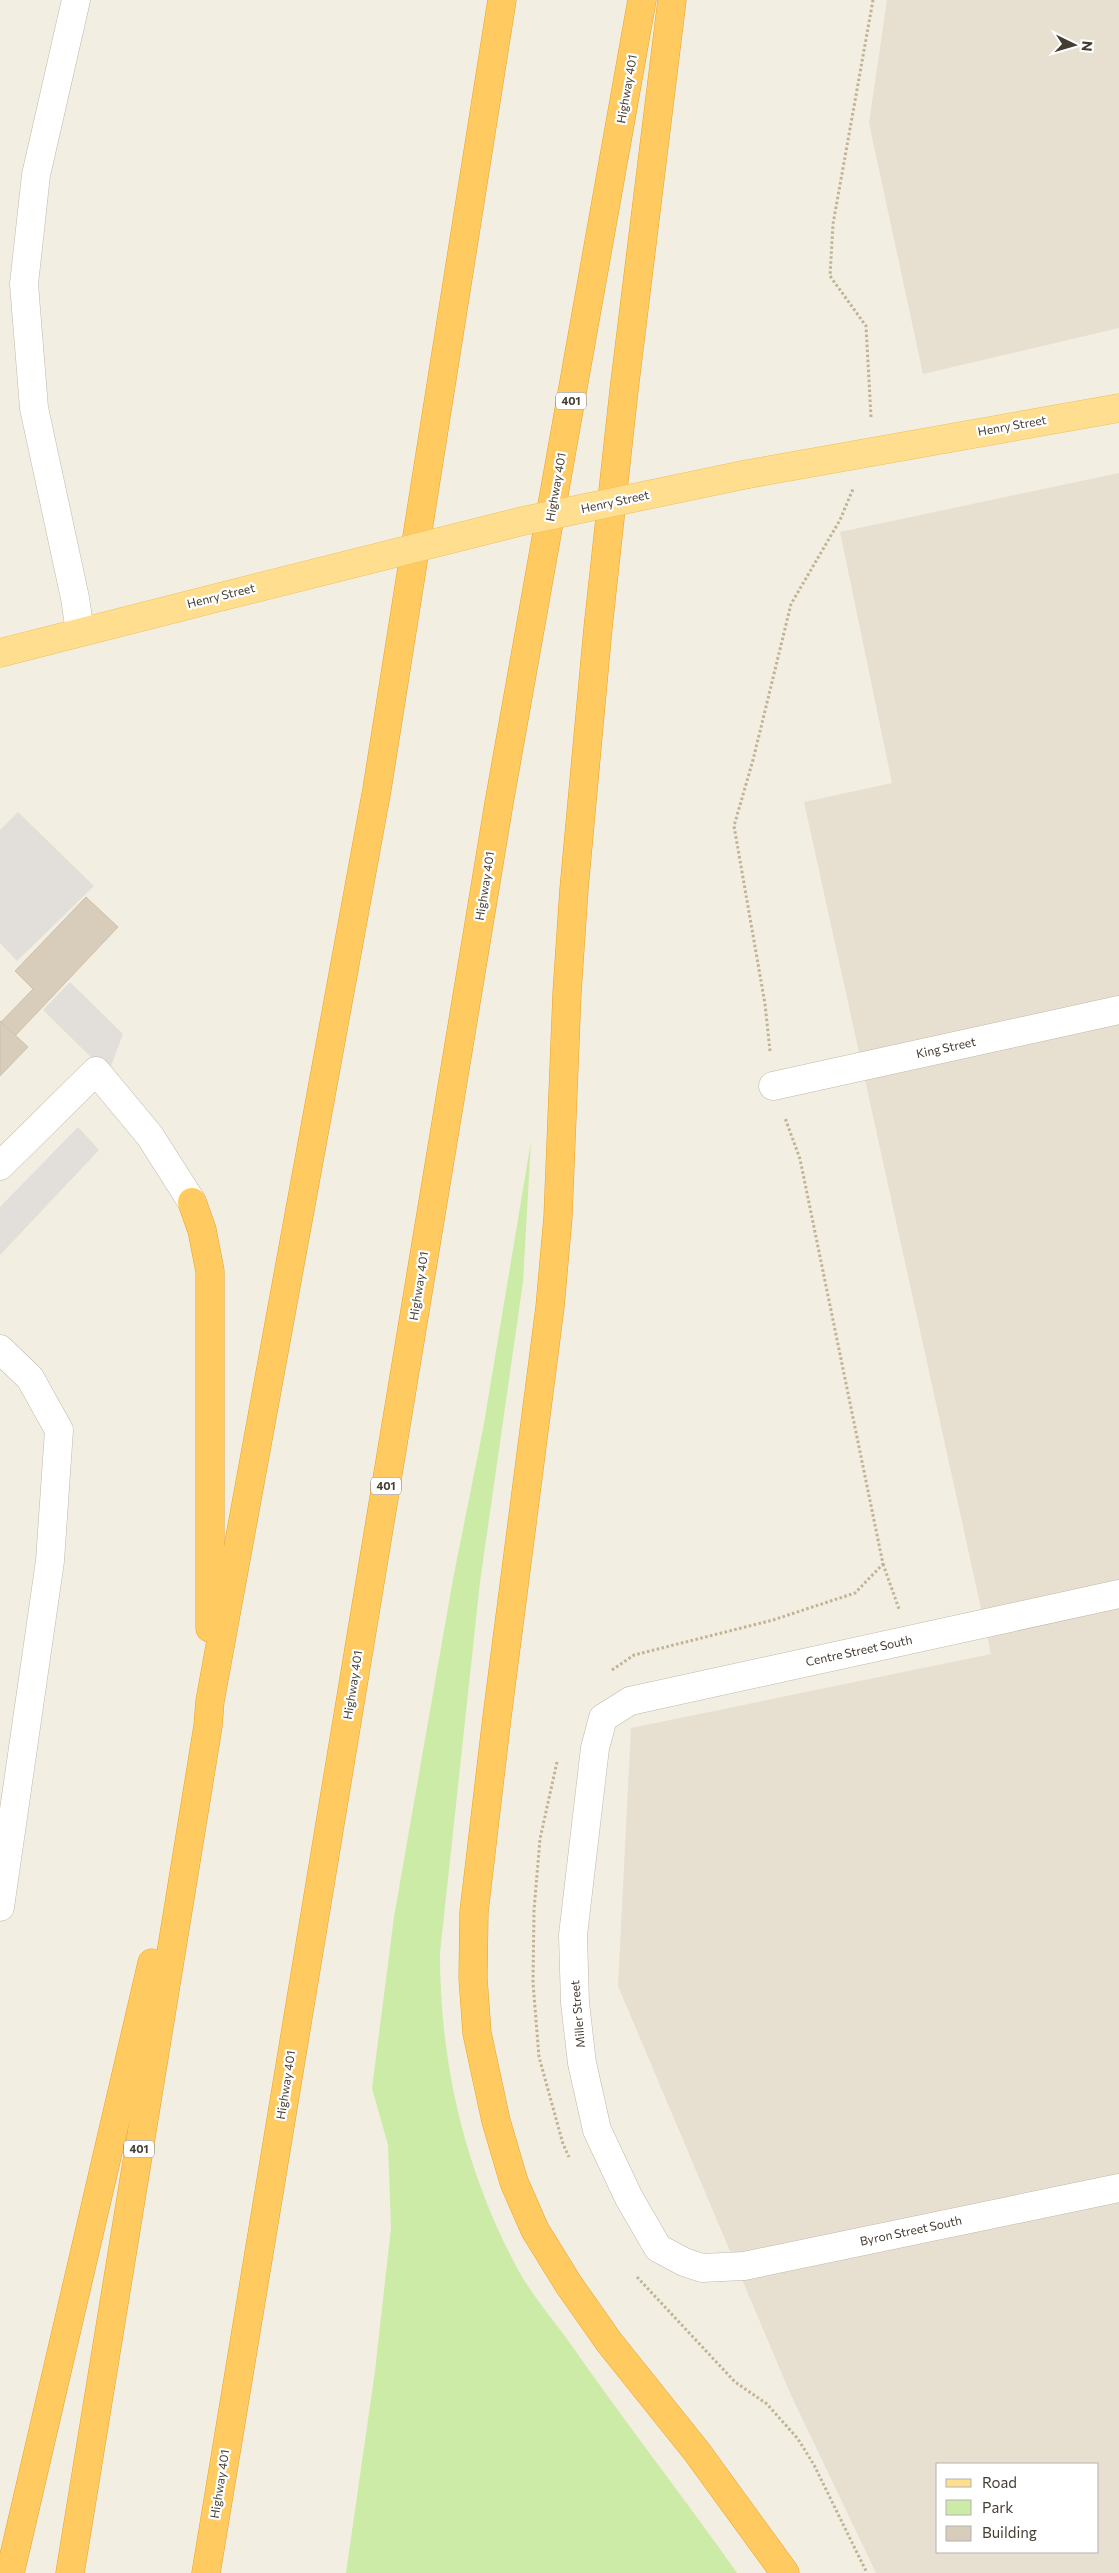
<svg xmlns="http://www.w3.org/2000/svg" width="1119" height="2573" font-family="Commissioner,sans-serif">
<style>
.residential{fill:#e7e0d0;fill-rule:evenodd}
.green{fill:#cceba7}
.parking{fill:#e2dfdb}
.building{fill:#d8ccba;stroke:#d0c1a9}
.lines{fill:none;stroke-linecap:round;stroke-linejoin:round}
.minor-casing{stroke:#c1b8a7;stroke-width:29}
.major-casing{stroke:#ecc057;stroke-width:29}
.highway-casing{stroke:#e8a226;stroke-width:29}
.path{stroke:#c1b294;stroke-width:3;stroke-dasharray:2.5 2.5;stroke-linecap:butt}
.minor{stroke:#fff;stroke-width:28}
.major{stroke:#ffdf8f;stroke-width:28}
.highway{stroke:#ffcb61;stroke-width:28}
.major-bridge-casing{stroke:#ecc057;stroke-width:29;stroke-linecap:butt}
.major-bridge{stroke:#ffdf8f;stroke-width:28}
.labels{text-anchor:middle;stroke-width:4.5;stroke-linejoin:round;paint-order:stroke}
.shield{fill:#fff;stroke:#7c7770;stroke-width:1}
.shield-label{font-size:11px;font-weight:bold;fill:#443d32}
.street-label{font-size:12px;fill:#443d32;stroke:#fff}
</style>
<rect width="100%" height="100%" fill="#f3eee2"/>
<g class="residential">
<path d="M887 0H1119V328L923 374 869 123Z"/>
<path d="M1119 473V2573H876L790 2393 618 1986 631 1728 991 1654 804 802 892 783 840 532ZM938 2464H1098V2552H938Z"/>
</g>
<path class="green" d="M531 1141 523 1282 480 1582 440 1953C440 2063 464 2167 516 2266 530 2293 552 2318 570 2343 624 2421 683 2496 737 2573H346L375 2371 391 2228 388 2145 372 2088 394 1917 453 1579 483 1429Z"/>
<g class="parking">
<path d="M18 812 94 886 17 961 0 943V830Z"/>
<path d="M70 982 123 1034 108 1074 43 1010Z"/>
<path d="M78 1127 99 1150 0 1255V1207Z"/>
</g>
<g class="building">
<path d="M86 897 118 927 15 1036 1 1022 33 989 15 971Z"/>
<path d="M0 1021 28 1047 0 1076Z"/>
</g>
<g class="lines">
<g class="minor-casing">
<g id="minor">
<path d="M76 0 36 175 24 284 34 408 75 598 80 632"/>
<path d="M773 1086 1119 1010"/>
<path d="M0 1166 96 1071 150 1136 192 1202"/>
<path d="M0 1349 30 1378 59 1430 50 1561 0 1907"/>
<path d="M1119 1594 630 1701 603 1718 595 1748 573 1935 575 2003 582 2063 597 2130 629 2198 658 2248 684 2262 702 2268 744 2266 1119 2188"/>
</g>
</g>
<g class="major-casing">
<g id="major">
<path d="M748 474 1119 408"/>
<path d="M0 653 220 597"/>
</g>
</g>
<g class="highway-casing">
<g id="highway">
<path d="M672 0 624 390 598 628 574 889 567 993 558 1217 550 1307 497 1717 474 1912 473 1978 477 2033 496 2121 514 2182 535 2230 569 2285 609 2342 697 2452 785 2573"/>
<path d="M192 1202 202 1230 210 1271V1628"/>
<path d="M10 2573 152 1963"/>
<path d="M70 2573 208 1726 210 1701 377 789 502 0"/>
<path d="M206 2573 499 803 642 0"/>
</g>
</g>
<g class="path">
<path d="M871 417 866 326 830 276 833 224 873 0"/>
<path d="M770 1051 765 1004 734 826 753 760 791 604 840 520 853 489"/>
<path d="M883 1564 899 1609"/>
<path d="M612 1670 634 1655 773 1620 855 1593 883 1564 800 1159 785 1118"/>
<path d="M557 1762 540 1839 534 1910 533 1983 539 2057 563 2144 569 2157"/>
<path d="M637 2277 735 2382 767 2404 798 2439 814 2465 867 2573"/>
</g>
<use href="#minor" class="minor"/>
<use href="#major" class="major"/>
<use href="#highway" class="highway"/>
<g class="major-bridge-casing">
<path id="major-bridge" d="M220 597 523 521 748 474"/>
</g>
<use href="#major-bridge" class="major-bridge"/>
</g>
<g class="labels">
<g class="shield">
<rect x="556" y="392.5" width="30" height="17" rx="4"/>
<rect x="371" y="1477.5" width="30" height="17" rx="4"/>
<rect x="124" y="2140.5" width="30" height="17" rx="4"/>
</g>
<g class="shield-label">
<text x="571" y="405">401</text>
<text x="386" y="1490">401</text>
<text x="139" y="2153">401</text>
</g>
<g class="street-label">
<text transform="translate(627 89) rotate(-80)" y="4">Highway 401</text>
<text transform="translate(1012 426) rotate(-10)" y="4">Henry Street</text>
<text transform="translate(556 487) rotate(-80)" y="4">Highway 401</text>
<text transform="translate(615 502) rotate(-12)" y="4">Henry Street</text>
<text transform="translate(221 596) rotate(-14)" y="4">Henry Street</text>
<text transform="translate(485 886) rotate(-81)" y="4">Highway 401</text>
<text transform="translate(946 1048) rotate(-12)" y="4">King Street</text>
<text transform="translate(419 1286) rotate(-81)" y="4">Highway 401</text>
<text transform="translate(859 1651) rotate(-12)" y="4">Centre Street South</text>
<text transform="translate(353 1685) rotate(-81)" y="4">Highway 401</text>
<text transform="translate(578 2014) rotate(-95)" y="4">Miller Street</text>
<text transform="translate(286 2085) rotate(-81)" y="4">Highway 401</text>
<text transform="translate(911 2231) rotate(-12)" y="4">Byron Street South</text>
<text transform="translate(220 2484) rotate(-81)" y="4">Highway 401</text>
</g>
</g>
<rect x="936" y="2463" width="162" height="90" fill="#ffffff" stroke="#b4b1ad"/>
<rect x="946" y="2479" width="25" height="8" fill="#ffdf8f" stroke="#b4b1ad"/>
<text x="982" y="2488" font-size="15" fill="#443d32">Road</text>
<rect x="946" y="2500" width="25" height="15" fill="#cceba7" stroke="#b4b1ad"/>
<text x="982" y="2513" font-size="15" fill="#443d32">Park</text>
<rect x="946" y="2526" width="25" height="15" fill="#d8ccba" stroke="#b4b1ad"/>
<text x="982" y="2538" font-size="15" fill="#443d32">Building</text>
<g transform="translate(1074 45) rotate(95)" stroke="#ffffff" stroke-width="4" paint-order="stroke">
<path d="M0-4L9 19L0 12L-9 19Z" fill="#443d32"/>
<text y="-8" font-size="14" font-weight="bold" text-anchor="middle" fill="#443d32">N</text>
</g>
</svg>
